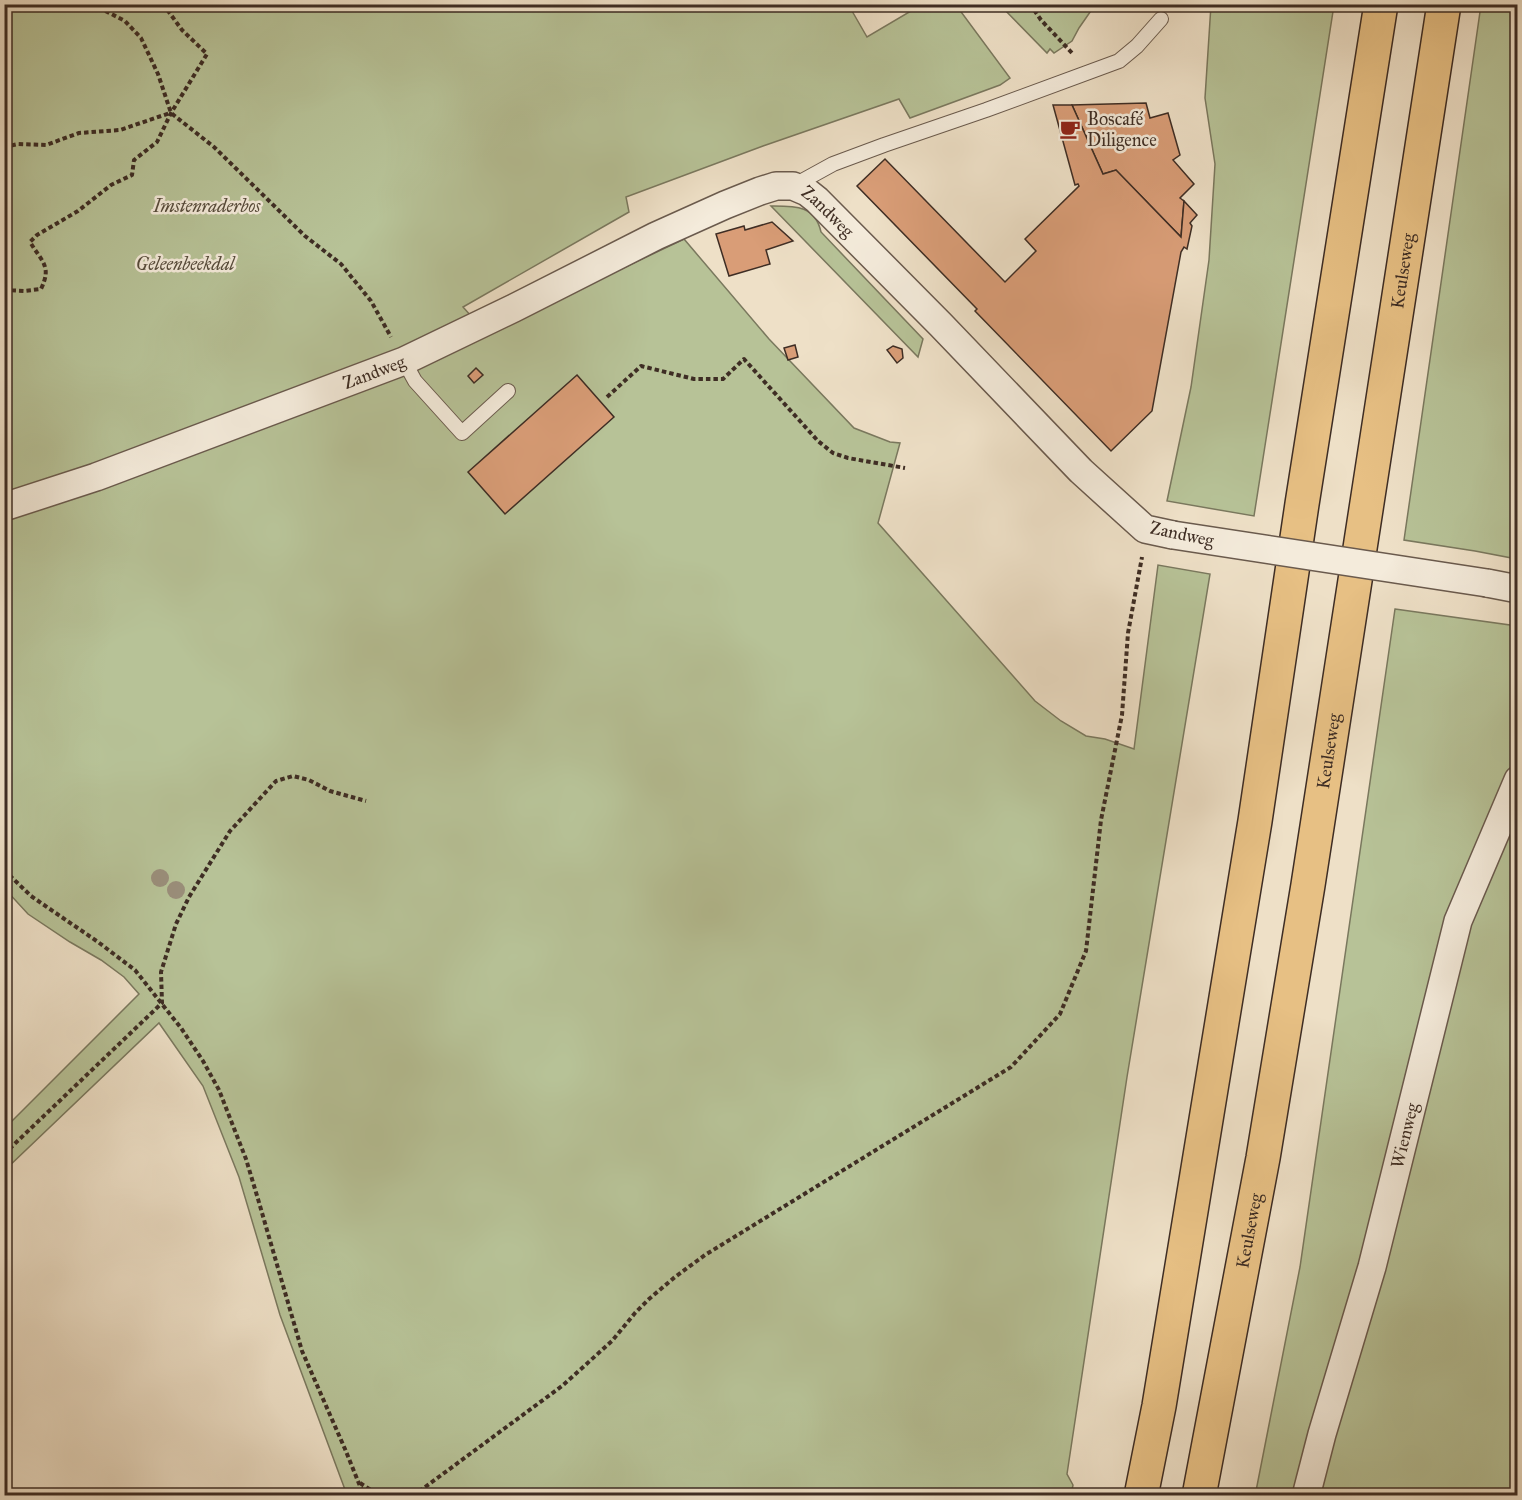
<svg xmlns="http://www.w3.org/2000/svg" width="1522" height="1500" font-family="'IM FELL Great Primer',serif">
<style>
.green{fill:#b7c297;stroke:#7a785e;stroke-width:1.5}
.building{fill:#d99d77;stroke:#3e2d24;stroke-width:1.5}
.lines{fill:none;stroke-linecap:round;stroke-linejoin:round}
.lane-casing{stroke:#6a5a4d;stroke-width:16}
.street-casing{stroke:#6a5a4d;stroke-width:30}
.highway-casing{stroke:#3e2d24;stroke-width:36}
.path{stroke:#3e2d24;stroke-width:4;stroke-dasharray:4.5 3;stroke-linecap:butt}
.lane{stroke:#f4ebdb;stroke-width:14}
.street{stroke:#f4ebdb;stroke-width:27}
.highway{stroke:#e7c084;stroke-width:33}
.street-bridge-casing{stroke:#6a5a4d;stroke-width:30;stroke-linecap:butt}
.street-bridge{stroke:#f4ebdb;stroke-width:27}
.tree{fill:#9a8e7a}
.labels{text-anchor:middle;stroke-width:5;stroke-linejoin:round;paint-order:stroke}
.poi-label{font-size:18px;fill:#3e2d24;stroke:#f4ebdb;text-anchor:start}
.park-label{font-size:18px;font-style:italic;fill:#564b3b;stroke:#f4ebdb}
.street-label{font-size:18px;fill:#3e2d24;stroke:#f4ebdb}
</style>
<rect width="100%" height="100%" fill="#eee0c7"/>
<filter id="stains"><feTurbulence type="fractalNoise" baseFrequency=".00333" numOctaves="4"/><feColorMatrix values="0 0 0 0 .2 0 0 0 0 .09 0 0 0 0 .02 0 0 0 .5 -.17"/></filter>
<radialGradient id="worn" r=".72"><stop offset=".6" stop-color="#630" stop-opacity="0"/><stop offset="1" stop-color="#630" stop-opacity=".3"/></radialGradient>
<g class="green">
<path d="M848 4 867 37 921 5H956L1010 78 1000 85 910 118 899 99 763 146 626 197 629 212 463 307 471 316 481 336 684 239 769 339 854 428 890 442 900 443 878 523 1035 701 1061 721 1086 736 1105 739 1134 749 1158 565 1210 574 1127 1077 1067 1474 1073 1485 1071 1495H347L280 1315 239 1177 203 1086 159 1023 5 1170V1128L139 994 124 977 101 960 70 942 28 914 5 889V5Z"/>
<path d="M1000 5H1095L1079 28 1072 41 1054 53 1050 49 1047 53Z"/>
<path d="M1211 5H1334L1254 516 1167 501 1191 387 1209 260 1215 164 1205 98Z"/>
<path d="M1481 5H1517V559L1475 551 1404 540Z"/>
<path d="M771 206C795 206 815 205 821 232L923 339 918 357Z"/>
<path d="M1395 609 1517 626V1495L1255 1496 1300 1267Z"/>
</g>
<g class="building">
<path d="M1146 103 1150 118 1168 113 1180 155 1173 160 1194 184 1180 198 1184 201 1181 237 1116 170 1103 174 1072 105Z"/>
<path d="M1053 105H1072L1103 174 1116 170 1181 237 1184 201 1197 215 1190 223 1192 226 1187 249 1184 247 1181 252 1152 411 1111 451 975 311 977 309 857 186 885 159 1005 282 1036 251 1025 239 1079 186 1078 184 1075 185Z"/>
<path d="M772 222 793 241 766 250 770 264 729 276 716 234 744 226 745 230Z"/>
<path d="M795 345 798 357 788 360 784 348Z"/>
<path d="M893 346 902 349 903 358 897 363 887 350Z"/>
<path d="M476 368 483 375 474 383 468 376Z"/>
<path d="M577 375 614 417 505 514 468 472Z"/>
</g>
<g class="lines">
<g class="lane-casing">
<g id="lane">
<path d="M793 186 833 164 884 145 986 110 1119 61 1137 46 1161 19"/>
<path d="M404 361 415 381 462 433 508 391"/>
</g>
</g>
<g class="street-casing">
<g id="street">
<path id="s1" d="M4 507 96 477 404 361 514 308 656 236 725 205 760 191 776 186H793L807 192 817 200 941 325 1081 471 1145 529 1173 535"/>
<path d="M1487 583 1518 589"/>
<path id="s2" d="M1306 1496 1322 1434 1372 1267 1458 921 1518 780"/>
</g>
</g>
<g class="highway-casing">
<g id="highway">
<path d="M1141 1496 1159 1406 1255 821 1302 504 1381 4"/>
<path id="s3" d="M1199 1496 1263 1158 1308 885 1444 4"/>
</g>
</g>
<g class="path">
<path d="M92 4 125 21 141 38 158 74 171 113 214 147 305 236 341 264 371 301 391 337"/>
<path d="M1030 4 1041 20 1073 54"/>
<path d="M4 147 18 144 46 145 79 133 120 130 170 113"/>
<path d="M4 290 24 291 41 289C52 266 42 262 30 242L37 235 78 211 111 185 132 175 134 160 157 142 171 113 207 54 182 30 163 4"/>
<path d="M607 397 641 366 694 379H723L744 359 818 441 833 453 848 458 905 468"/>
<path d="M1514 559 1518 545"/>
<path d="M4 870 31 896 98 942 135 970 181 1028 203 1061 219 1090 246 1159 258 1199 302 1351 345 1449 364 1496"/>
<path d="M4 1154 162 1003 161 972 176 924 189 897 230 831 276 781 293 776 309 780 330 791 366 801"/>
<path d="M360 1483 380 1496"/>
<path d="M413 1496 562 1386 612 1341 635 1313 649 1299 675 1277 705 1255 1011 1067 1060 1014 1086 951 1101 820 1122 715 1128 633 1142 557"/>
</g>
<use href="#lane" class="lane"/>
<use href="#street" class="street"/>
<use href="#highway" class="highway"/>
<g class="street-bridge-casing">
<path id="street-bridge" d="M1173 535 1487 583"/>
</g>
<use href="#street-bridge" class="street-bridge"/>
</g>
<g class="tree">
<circle cx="160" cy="878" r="9"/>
<circle cx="176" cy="890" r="9"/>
</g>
<defs>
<g id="cafe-bare" transform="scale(1.62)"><path d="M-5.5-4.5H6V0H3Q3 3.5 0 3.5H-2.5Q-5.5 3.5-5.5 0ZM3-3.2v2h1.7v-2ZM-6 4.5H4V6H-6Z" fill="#8f2418" stroke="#f4ebdb" stroke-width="2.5" paint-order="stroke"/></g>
</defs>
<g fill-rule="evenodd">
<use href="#cafe-bare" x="1070" y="129"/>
</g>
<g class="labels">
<g class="poi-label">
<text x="1087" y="125">Boscafé<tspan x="1087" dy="21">Diligence</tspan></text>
</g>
<g class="park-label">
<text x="207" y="212">Imstenraderbos</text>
<text x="185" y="270">Geleenbeekdal</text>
</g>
<g class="street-label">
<text dy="6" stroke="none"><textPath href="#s1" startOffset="898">Zandweg</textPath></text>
<text dy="6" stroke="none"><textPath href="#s3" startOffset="1242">Keulseweg</textPath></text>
<text dy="6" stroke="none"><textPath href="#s1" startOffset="394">Zandweg</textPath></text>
<text transform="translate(1182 534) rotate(12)" y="6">Zandweg</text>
<text dy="6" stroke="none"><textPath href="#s3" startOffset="756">Keulseweg</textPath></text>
<text dy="6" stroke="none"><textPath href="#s2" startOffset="374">Wienweg</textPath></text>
<text dy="6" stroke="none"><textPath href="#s3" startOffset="270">Keulseweg</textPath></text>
</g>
</g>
<rect width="1522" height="1500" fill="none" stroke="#eee0c7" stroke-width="24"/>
<rect x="6" y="6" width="1510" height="1488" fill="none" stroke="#3e2d24" stroke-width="3"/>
<rect x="12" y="12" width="1498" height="1476" fill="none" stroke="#3e2d24" stroke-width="1.5"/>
<rect width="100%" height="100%" filter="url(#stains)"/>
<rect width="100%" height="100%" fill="url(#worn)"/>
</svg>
